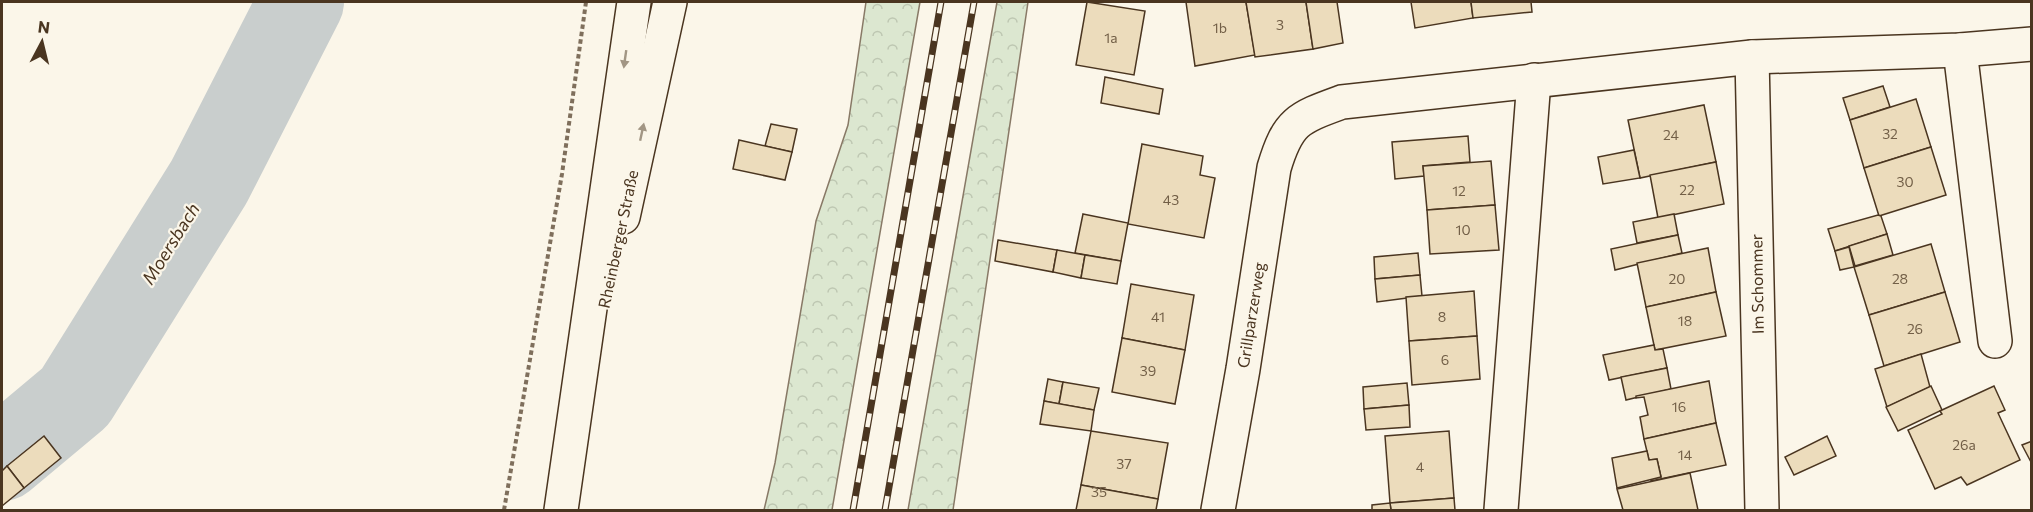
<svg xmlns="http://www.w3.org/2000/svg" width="2033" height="512" font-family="Commissioner,sans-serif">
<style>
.forest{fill:url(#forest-crowns);stroke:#887966;stroke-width:1.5}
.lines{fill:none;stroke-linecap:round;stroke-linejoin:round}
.river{stroke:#c9cecd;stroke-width:86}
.building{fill:#ecdcbc;stroke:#4a3520;stroke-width:1.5}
.minor-casing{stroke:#4a3520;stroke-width:36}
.major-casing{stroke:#4a3520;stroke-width:36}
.path{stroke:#7f6f5c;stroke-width:4;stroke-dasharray:4.5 3;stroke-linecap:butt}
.minor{stroke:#fbf6e9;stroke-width:33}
.major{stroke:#fbf6e9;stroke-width:33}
.rail-casing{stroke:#4a3520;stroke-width:7}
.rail{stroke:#fbf6e9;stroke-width:4.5;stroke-dasharray:14;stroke-linecap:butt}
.oneway{fill:#a29684}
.labels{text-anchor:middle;stroke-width:4.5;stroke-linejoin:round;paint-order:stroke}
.number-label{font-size:14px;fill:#725f47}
.street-label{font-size:16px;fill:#4a3520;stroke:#fbf6e9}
.water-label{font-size:18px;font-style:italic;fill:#4a3520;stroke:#fbf6e9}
</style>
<defs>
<pattern id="forest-crowns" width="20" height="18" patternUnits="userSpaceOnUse" patternTransform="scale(1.5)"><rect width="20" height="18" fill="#dce7d0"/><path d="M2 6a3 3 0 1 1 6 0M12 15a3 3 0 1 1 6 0" fill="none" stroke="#bec7b2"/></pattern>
</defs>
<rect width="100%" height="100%" fill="#fbf6e9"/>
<g class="forest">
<path d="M866 2H920L832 510H764L775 463 816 221 848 125Z"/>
<path d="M997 2H1028L953 510H908Z"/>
</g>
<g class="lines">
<path class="river" d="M2 458 75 397 209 182 301 2"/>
</g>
<g class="building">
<path d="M1087 2 1145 11 1134 75 1076 65Z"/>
<path d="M1186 2H1246L1255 55 1195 66Z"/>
<path d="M1246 2H1306L1313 49 1255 57Z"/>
<path d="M1306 2H1337L1343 43 1313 49Z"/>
<path d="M1411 2H1471L1473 18 1415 28Z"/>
<path d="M1471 2H1531L1532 12 1473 18Z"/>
<path d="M1105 77 1163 89 1159 114 1101 103Z"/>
<path d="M1883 86 1890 107 1850 120 1843 98Z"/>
<path d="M1916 99 1931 147 1864 168 1850 120Z"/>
<path d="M1704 105 1716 162 1640 178 1628 120Z"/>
<path d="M771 124 797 129 792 152 765 146Z"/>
<path d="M1468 136 1470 162 1423 166 1424 176 1395 179 1392 142Z"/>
<path d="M739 140 792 152 785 180 733 169Z"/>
<path d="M1142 144 1203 156 1200 175 1215 178 1204 238 1128 224Z"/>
<path d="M1931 147 1946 195 1879 216 1864 168Z"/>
<path d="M1634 150 1640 178 1603 184 1598 157Z"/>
<path d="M1491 161 1495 205 1427 210 1423 166Z"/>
<path d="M1716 162 1724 204 1658 218 1650 175Z"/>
<path d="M1495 205 1499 250 1430 254 1427 210Z"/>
<path d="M1083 214 1128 223 1121 261 1075 253Z"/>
<path d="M1674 214 1678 235 1637 243 1633 222Z"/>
<path d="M1878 215 1881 216 1887 234 1835 251 1828 229Z"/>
<path d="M1887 234 1893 255 1855 266 1849 246Z"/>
<path d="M1678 235 1682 253 1615 270 1611 249Z"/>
<path d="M998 240 1057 250 1053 272 995 261Z"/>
<path d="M1931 244 1945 292 1869 315 1854 267Z"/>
<path d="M1849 247 1854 267 1840 270 1835 251Z"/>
<path d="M1708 248 1716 292 1646 307 1637 263Z"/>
<path d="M1057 250 1085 255 1081 278 1053 272Z"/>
<path d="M1418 253 1420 275 1375 279 1374 257Z"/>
<path d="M1085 255 1121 261 1117 284 1081 278Z"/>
<path d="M1420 275 1422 296 1377 302 1375 279Z"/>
<path d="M1131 284 1194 295 1185 350 1122 338Z"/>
<path d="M1474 291 1477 336 1409 341 1406 297Z"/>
<path d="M1716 292 1726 336 1655 350 1646 307Z"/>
<path d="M1945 292 1960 342 1884 366 1869 315Z"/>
<path d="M1477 336 1480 379 1412 385 1409 341Z"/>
<path d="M1122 338 1185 350 1175 404 1112 392Z"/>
<path d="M1654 345 1655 350 1663 349 1667 368 1609 380 1603 355Z"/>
<path d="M1921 354 1930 387 1887 407 1875 369Z"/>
<path d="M1667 368 1671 389 1626 400 1621 377Z"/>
<path d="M1048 379 1063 382 1059 404 1044 401Z"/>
<path d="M1709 381 1716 423 1644 439 1640 417 1648 415 1644 397 1636 398V396Z"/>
<path d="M1063 382 1099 388 1094 410 1059 404Z"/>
<path d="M1407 383 1409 405 1364 409 1363 387Z"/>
<path d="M1931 386 1942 410 1898 431 1886 407Z"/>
<path d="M1994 386 2005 410 1998 413 2020 460 1967 485 1961 477 1935 489 1908 430 1942 414 1940 411 1942 410Z"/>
<path d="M1044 401 1094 410 1091 431 1040 424Z"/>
<path d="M1409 405 1410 427 1366 430 1364 409Z"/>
<path d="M1716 423 1726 465 1651 481V479L1661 477 1657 459 1649 460 1644 439Z"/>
<path d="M1091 431 1168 443 1158 499 1081 485Z"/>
<path d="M1449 431 1454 498 1390 503 1385 436Z"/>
<path d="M44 436 61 458 24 488 7 466Z"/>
<path d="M1827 436 1836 456 1794 475 1785 457Z"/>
<path d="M2032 441V464L2022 445Z"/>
<path d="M1647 451 1649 460 1657 459 1661 477 1617 488 1612 458Z"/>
<path d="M7 466 24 488 2 506V471Z"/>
<path d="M1690 473 1698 510H1623L1617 489Z"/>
<path d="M1081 485 1158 499 1156 510H1076Z"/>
<path d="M1454 498 1455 510H1391L1390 503Z"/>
<path d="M1390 503 1391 510H1372V505Z"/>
</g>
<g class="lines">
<g class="minor-casing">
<g id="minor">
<path d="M1960 50 1995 341"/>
<path d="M1752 57 1762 510"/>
<path d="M1218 510 1243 369 1274 168C1288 121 1298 118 1342 102L1752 57 1960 50 2032 44"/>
<path d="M1501 510 1534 80"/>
</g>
</g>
<g class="major-casing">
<g id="major">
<path d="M623 217 670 2"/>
<path d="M561 510 634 2"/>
</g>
</g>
<path class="path" d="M504 510 562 174 586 2"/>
<use href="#minor" class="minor"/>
<use href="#major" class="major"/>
<g class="rail-casing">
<g id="rail">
<path d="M853 510 941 2"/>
<path d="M885 510 974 2"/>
</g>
</g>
<use href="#rail" class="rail"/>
</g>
<defs><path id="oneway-solid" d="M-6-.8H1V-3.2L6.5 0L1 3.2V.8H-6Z" transform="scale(1.5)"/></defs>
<g class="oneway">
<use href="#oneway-solid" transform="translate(625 59) rotate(98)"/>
<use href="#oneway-solid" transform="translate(642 132) rotate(-78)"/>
</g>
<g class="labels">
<g class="number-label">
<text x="1280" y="30">3</text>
<text x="1220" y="33">1b</text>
<text x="1111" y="43">1a</text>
<text x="1890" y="139">32</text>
<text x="1671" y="140">24</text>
<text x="1905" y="187">30</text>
<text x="1687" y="195">22</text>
<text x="1459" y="196">12</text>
<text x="1171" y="205">43</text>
<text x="1463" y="235">10</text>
<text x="1677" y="284">20</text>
<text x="1900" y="284">28</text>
<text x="1158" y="322">41</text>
<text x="1442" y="322">8</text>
<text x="1685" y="326">18</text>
<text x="1915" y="334">26</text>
<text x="1445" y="365">6</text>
<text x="1148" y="376">39</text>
<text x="1679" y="412">16</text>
<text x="1964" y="450">26a</text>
<text x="1685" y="460">14</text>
<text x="1124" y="469">37</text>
<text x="1420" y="472">4</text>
<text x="1099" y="497">35</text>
</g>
<g class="street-label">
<text transform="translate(618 239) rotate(-78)" y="6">Rheinberger Straße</text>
<text transform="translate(1757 284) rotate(-91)" y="6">Im Schommer</text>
<text transform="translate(1251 315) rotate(-81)" y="6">Grillparzerweg</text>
</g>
<g class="water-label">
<text transform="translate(171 244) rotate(-58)" y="6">Moersbach</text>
</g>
</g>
<rect width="2033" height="512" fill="none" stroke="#4a3520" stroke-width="6"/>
<g transform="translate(42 42) rotate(7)" stroke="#fbf6e9" stroke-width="4.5" paint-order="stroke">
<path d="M0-4.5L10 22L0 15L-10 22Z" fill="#4a3520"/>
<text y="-9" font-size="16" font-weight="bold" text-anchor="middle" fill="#4a3520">N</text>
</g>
</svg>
